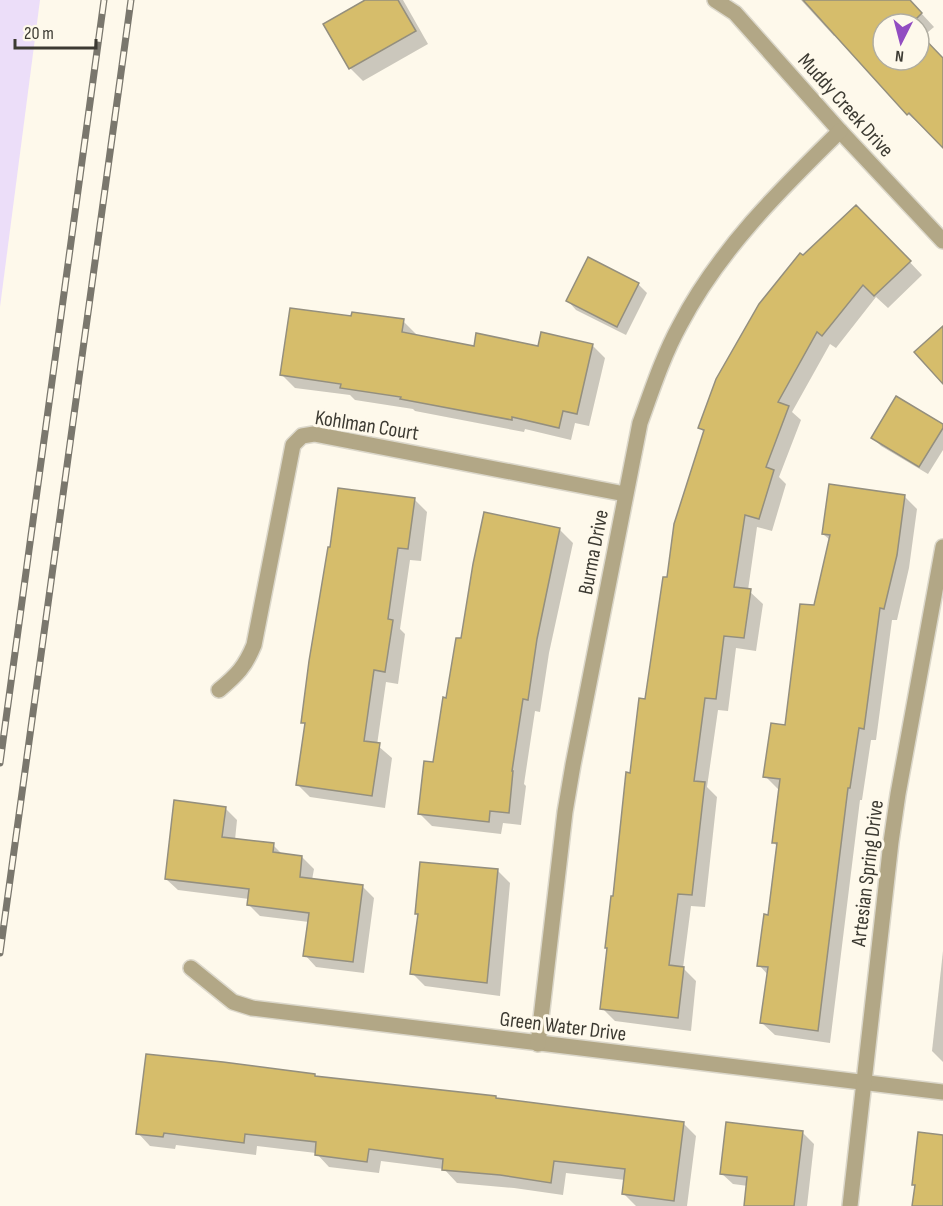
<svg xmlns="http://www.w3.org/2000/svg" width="943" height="1206" font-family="'Sofia Sans Condensed',sans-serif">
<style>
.green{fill:#ecdef9}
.shadow{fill:#0003;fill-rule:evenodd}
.building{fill:#d6bd6b;stroke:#948f7e;stroke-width:1.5}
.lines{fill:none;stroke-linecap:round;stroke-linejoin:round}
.minor-casing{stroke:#dbd7ca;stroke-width:18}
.minor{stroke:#b2a786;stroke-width:15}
.rail-casing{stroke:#7a776d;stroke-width:7}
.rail{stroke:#fef9eb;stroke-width:4.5;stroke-dasharray:14;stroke-linecap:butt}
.labels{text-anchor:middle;stroke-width:6;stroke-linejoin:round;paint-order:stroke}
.street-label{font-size:21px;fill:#3c3a32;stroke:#fef9eb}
</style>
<rect width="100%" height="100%" fill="#fef9eb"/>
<path class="green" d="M0 0H40L0 307Z"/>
<g class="shadow">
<path d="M368 0H403L428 44 363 81 350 68Z"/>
<path d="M801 0H909L934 27 922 37 943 60V145L908 114 836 34 834 36ZM883 24H919V60H883Z"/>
<path d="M869 219 922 275 888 308 876 297 836 348 830 344 792 412 801 420 779 477 786 484 772 531 757 527 748 590 763 604 756 651 736 648 728 711 718 710 707 787 717 797 705 907 691 906 683 968 696 981 691 1031 615 1021 602 1008 631 774 668 579 705 433 700 428 803 257Z"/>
<path d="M638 284 647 293 626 335 576 310 568 301Z"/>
<path d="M352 318 403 321 416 334V336L475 348 592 345 605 358 589 426 575 423 571 440 525 429 524 432 415 411 413 409 355 400 350 395 295 388 282 375Z"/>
<path d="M943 426V450L928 474 881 446 873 438Z"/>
<path d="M904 496 917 509 909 568 897 620H892L876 740H871L862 800H860L830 1043 775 1035 762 1023 768 975 759 965 769 916 778 847 773 842 781 789H778L765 776 787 727 830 540 823 534Z"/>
<path d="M414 499 427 512 421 561 410 560 400 629 405 634 398 684 386 682 377 745 392 758 385 808 310 797 297 784 306 725 303 722Z"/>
<path d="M560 530 573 543 549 653 540 712 535 711 524 784 526 786 521 825 503 823 501 834 432 826 419 813 434 763 462 640Z"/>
<path d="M225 808 237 820 235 840 273 845 283 855 302 857 314 869 312 880 362 886 374 898 364 973 316 967 305 955 309 922 260 916 248 904 249 899 178 890 166 879Z"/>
<path d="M497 870 510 883 500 996 425 986 412 973 419 916 417 914Z"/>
<path d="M943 951V1062L932 1051Z"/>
<path d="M317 1078 496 1097 498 1100 684 1124 696 1136 687 1206H636L624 1194 625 1180 566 1173 563 1195 514 1188 457 1183 444 1169 381 1161 379 1173 329 1167 316 1153 257 1146 256 1155 176 1145 175 1149 150 1146 138 1133Z"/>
<path d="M803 1133 814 1144 807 1206H746L748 1186 733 1184 721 1173Z"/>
</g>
<g class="building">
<path d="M365 0H398L416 31 349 69 323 24Z"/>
<path d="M803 0H910L922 13 911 24H883V60H919V33L943 58V148L909 113 907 115Z"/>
<path d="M856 205 911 261 874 296 863 285 822 336 817 332 778 402 789 406 766 467 774 470 759 519 745 515 734 587 751 589 744 638 724 636 716 699 705 698 694 781 705 782 692 895 678 894 669 965 684 967 678 1018 600 1009 607 948H605L611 896H613L626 772 630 773 639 698 645 699 663 577H667L674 524 704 430 698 428 716 379 759 304 800 253 803 255Z"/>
<path d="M588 257 639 283 617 327 566 301Z"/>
<path d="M290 308 351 316 352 312 404 319 402 332 474 346 476 333 538 346 541 332 593 344 577 414 563 411 559 428 512 417V420L400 399 401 397 340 388 341 384 280 375Z"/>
<path d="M943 326V384L914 352Z"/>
<path d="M896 396 943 424V428L919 467 871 438Z"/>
<path d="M829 484 905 495 897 555 884 609 880 608 864 729 859 728 850 788H848L818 1031 760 1023 768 967 757 966 764 914 768 915 777 843H772L780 779 763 777 771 723 785 725 800 604 814 605 830 535 822 534Z"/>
<path d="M338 488 415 498 408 549 398 548 388 619 393 620 385 672 374 670 364 741 380 743 372 796 296 785 305 723H301L309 661 328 547H330Z"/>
<path d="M484 512 560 528 537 639 528 700 523 699 512 771H513L509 813 490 811 489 822 418 814 424 761 433 762 443 697 446 698 456 638H461L473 564Z"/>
<path d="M174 800 226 807 222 837 274 843 273 852 302 856 300 877 363 885 353 962 303 956 309 913 247 905 249 889 165 879Z"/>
<path d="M420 862 498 869 487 983 410 974 418 914H415Z"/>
<path d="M146 1054 223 1062 315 1074V1076L496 1096V1098L684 1122 674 1201 622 1194 625 1169 554 1161 551 1183 500 1175 442 1170 443 1159 369 1149 367 1162 315 1155 316 1142 245 1134 244 1143 164 1133 163 1137 136 1134Z"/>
<path d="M726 1122 803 1131 794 1206H744L747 1177 720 1174Z"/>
<path d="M918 1132 943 1135V1206H912L915 1185H912Z"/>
</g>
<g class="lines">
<g class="minor-casing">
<g id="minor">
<path d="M715 0 735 13 840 131 943 241"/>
<path d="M219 690C237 675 245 667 254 645L293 445 302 436 314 434 625 494"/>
<path d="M191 968 233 1002 252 1008 943 1092"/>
<path d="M538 1044 565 812 573 765 640 423C652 390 663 356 680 325 719 250 780 190 840 131"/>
<path d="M850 1206 891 842 898 794 943 547"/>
</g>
</g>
<use href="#minor" class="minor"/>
<g class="rail-casing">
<g id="rail">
<path d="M0 763 104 0"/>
<path d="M0 953 131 0"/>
</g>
</g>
<use href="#rail" class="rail"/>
</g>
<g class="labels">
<g class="street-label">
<text transform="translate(846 105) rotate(48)" y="7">Muddy Creek Drive</text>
<text transform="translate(367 425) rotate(9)" y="7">Kohlman Court</text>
<text transform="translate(593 552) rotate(-79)" y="7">Burma Drive</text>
<text transform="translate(867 873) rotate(-83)" y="7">Artesian Spring Drive</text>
<text transform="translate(563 1026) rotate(7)" y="7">Green Water Drive</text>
</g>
</g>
<g transform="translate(901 42) rotate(186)"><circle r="28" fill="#fef9eb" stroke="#b0ada1" stroke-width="1.5"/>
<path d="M0-4.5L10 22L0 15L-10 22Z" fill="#924dc1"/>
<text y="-9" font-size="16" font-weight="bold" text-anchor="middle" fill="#3c3a32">N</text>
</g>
<path d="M15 39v9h81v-9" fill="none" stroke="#3c3a32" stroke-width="3"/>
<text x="24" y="39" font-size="18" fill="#3c3a32" stroke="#fef9eb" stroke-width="4.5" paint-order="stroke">20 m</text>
</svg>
